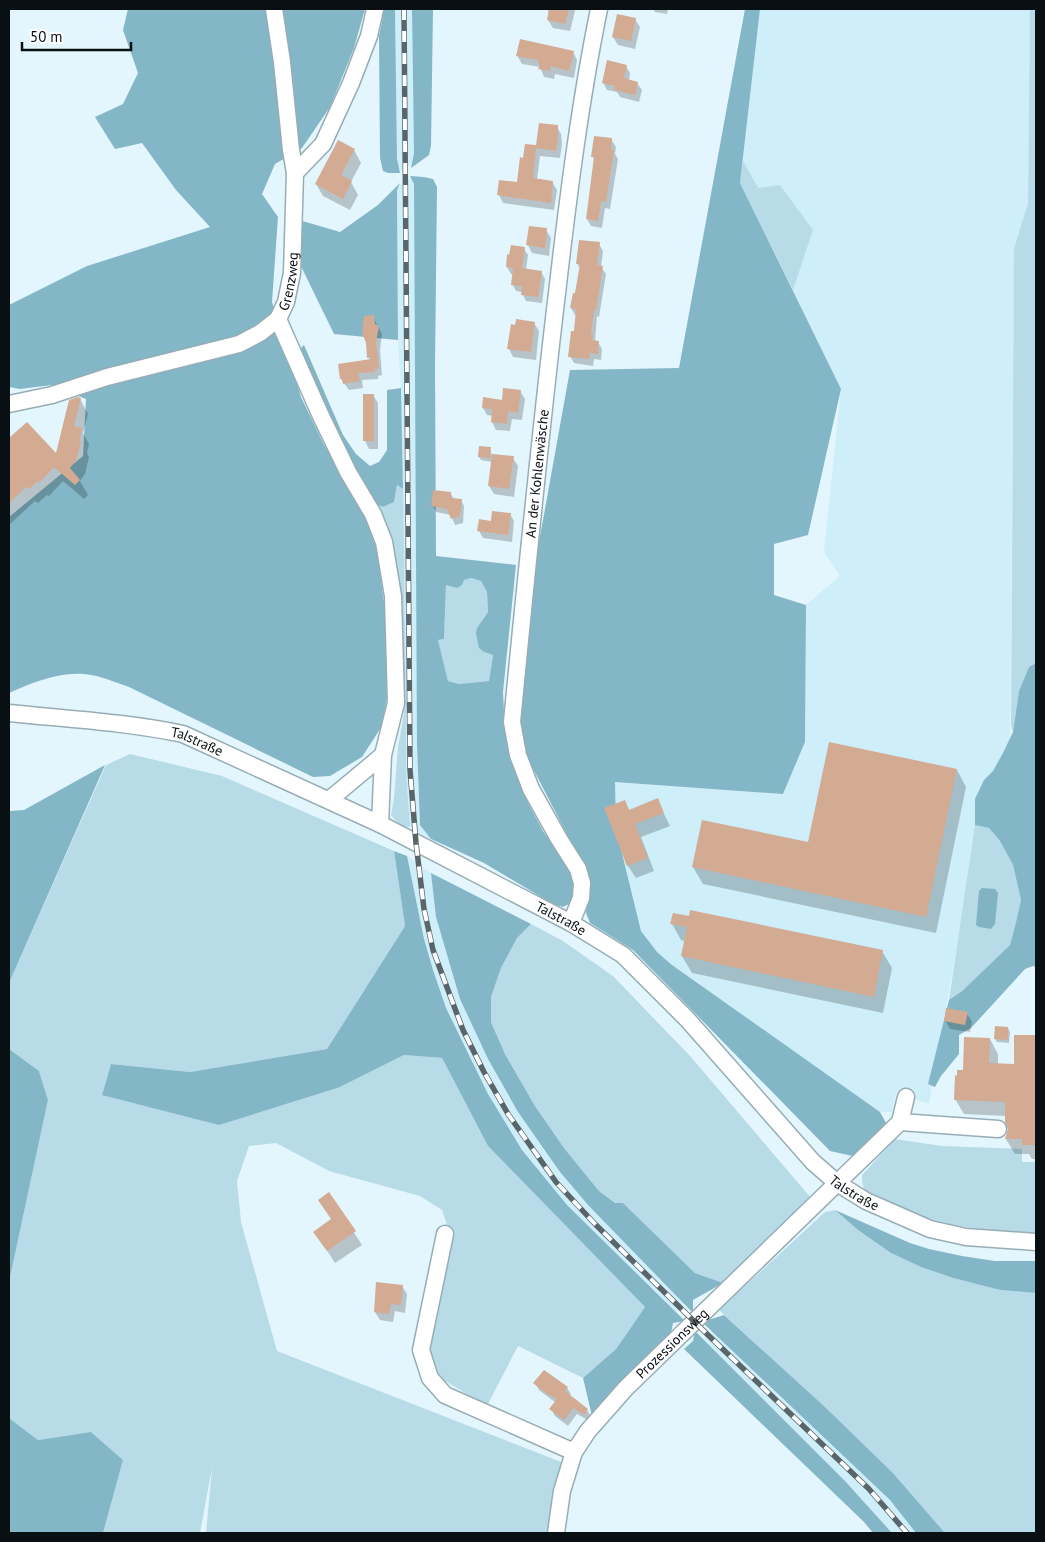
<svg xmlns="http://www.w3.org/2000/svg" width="1045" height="1542" font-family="'PT Sans',sans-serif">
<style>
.built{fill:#ceeef9}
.green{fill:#b7dce8}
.forest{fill:#83b6c6;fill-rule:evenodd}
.water{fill:#81b3c3}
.shadow{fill:#0003}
.building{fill:#d3aa92}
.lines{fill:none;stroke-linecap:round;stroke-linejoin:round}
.minor-casing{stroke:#97adb5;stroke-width:19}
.minor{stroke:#fff;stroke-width:16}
.rail-casing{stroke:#596569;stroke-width:5.5}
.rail{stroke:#fff;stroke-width:4;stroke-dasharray:11;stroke-linecap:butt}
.labels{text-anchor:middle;stroke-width:5;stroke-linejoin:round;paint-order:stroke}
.street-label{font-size:14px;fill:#081013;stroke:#fff}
</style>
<rect width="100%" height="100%" fill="#e4f6fd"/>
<g class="built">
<path d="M395 9H412L414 153 411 165 400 171 397 165V159Z"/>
<path d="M760 9H1030L1028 203 1014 248 1010 760 973 854 929 1104 896 1093 892 1112H880L672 965 657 952 641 931 616 829 615 782 783 794 805 742 806 605 840 576 824 552 841 389 740 183Z"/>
<path d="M411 178 414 184 418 769 420 825 431 839 410 827 406 770V713L401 388 398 340 397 190 400 184Z"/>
<path d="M407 856 431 873 436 917 460 999 488 1059 518 1112 560 1172 588 1205 684 1304 676 1312 567 1205 522 1150 488 1094 446 1008 433 970 424 939Z"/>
<path d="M712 1331 890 1500 916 1533H892L845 1481 704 1339Z"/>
</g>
<g class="green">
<path d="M1030 9H1036V663L1029 667 1019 691 1013 732 1011 726 1014 248 1028 203Z"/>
<path d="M743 161 758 188 780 185 813 230 793 290 740 183Z"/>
<path d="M397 485 403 489 406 713V770L410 827C401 827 396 821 391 815L394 798 398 747 404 713 402 637 394 550 387 529 373 503 383 507 394 502Z"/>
<path d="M471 578 481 581 487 592 488 612 477 628 484 652 493 655 489 681 459 684 448 681 438 640 444 639 446 584 462 585 464 580Z"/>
<path d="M130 754 222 776 394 851 405 926 327 1049 190 1072 111 1064 102 1095 340 1087 404 1055 442 1058 488 1146 645 1307 616 1349 583 1378 518 1346 487 1406 437 1376 426 1343 450 1234 442 1210 420 1196 329 1171 276 1143 249 1146 237 1181 241 1222 277 1351 561 1462 549 1533H206L212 1468 200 1533H103L123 1460 91 1432 38 1440 9 1418V1282L48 1100 39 1071 9 1049V983L106 765Z"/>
<path d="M975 825 989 828 1000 841 1013 865 1021 900 1016 922 1010 945 962 991 949 1000Z"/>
<path d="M531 924 563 941 613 976 691 1057 811 1198 723 1283 695 1273 623 1203H615L599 1191 564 1148 535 1106 505 1054 491 1022V997L501 968 517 938Z"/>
<path d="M895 1139 942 1146 1022 1149V1162H1036V1233C984 1232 932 1225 885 1201 879 1198 870 1195 865 1190 862 1186 862 1180 862 1175Z"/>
<path d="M835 1210 858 1230 891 1253 921 1267 953 1278 1000 1290 1036 1293V1533H945L893 1473 824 1406 719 1310 825 1212Z"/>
</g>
<g class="forest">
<path d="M128 9H365L354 48 330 107 302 148 275 164 262 194 278 217 272 302 301 397 324 445 362 506 377 551 385 609 387 697 382 726 362 757 330 776 313 777 129 687C114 682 99 675 84 674 57 672 32 683 9 693V517L83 456 86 399 52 385 20 389 9 387V305L87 266 210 227 176 190 142 143 115 149 95 117 123 104 138 73 123 30Z"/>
<path d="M383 9H395L397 159 400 173H388L383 171 380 158 379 36 383 16Z"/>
<path d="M412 9H433L431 146 429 155 411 168 414 153Z"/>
<path d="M745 9H760L740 183 841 389 808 535 774 544V595L806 605 805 742 783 794 615 782 616 829 641 931 657 952 672 965 880 1112 886 1123 857 1157 830 1151 633 950 590 923 586 913 589 877 526 755 520 723V685L534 570 570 370 679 368Z"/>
<path d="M410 176 424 177 433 179 437 187 435 367 436 556 516 565 503 692 505 730 510 754 528 803 543 831 573 876 578 887 571 903 563 907 553 904 484 863 431 839 420 825 417 743 414 184ZM471 578 481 581 487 592 488 612 477 628 476 634 479 648 484 652 493 655 489 681 459 684 448 681 438 640 444 639 446 585 457 588 462 585 464 580Z"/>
<path d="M400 183 397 190 398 340 334 334 298 260 299 220 340 232 378 205Z"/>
<path d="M304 345 343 435 356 454 370 466 379 462 387 450V390L401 388 403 489 397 485 394 502 383 507 373 503 323 412 300 349Z"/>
<path d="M1036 663V967L1033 966 1025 969 971 1028 959 1035V1054L941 1076 935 1087 928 1084 949 1000 962 991 1010 945 1016 922 1021 900 1013 865 1000 841 989 828 975 825V799L984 780 993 771 1003 753 1013 732 1019 691 1029 667Z"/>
<path d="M105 765 9 983V811L24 810Z"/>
<path d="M394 851 407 856 424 939 433 970 446 1008 488 1094 522 1150 567 1205 685 1321 673 1323 671 1333 592 1416 583 1378 616 1349 645 1307 488 1146 442 1058 404 1055 340 1087 219 1125 102 1095 111 1064 190 1072 327 1049 405 926Z"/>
<path d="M431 873 531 924 517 938 501 968 491 997V1022L505 1054 535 1106 564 1148 599 1191 615 1203H623L695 1273 723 1283 693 1300V1313L588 1205 560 1172 518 1112 488 1059 460 999 436 917Z"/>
<path d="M9 1049 39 1071 48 1100 9 1282Z"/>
<path d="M835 1210 910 1243 929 1249 962 1256 995 1261H1036V1293L1000 1290 953 1278 921 1267 891 1253 858 1230Z"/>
<path d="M724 1315 824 1406 893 1473 945 1533H916L890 1500 702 1322Z"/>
<path d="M695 1331 845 1481 892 1533H873L864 1522 684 1349 693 1341Z"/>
<path d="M9 1418 38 1440 91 1432 123 1460 103 1533H9Z"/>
</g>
<path class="water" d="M982 888 995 889 998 893 995 924 991 929 979 927 976 925 979 891Z"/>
<g class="shadow">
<path d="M548 9H574L575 11 570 31 553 28 548 20 549 14Z"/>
<path d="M653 9H668L667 14 655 12Z"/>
<path d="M635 19 640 27 635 49 618 45 613 37Z"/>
<path d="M573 52 577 60 574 78 555 74 554 79 544 77 540 67 522 64 517 55Z"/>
<path d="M626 66 630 73 629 81 637 83 642 90 639 102 620 97 617 92 607 90 603 82Z"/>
<path d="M557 127 561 134 562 144 560 158 540 156 537 180 552 182 557 190 554 210 503 203 499 195 518 184 524 159Z"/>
<path d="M611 139 616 147 615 154 618 159 610 209 605 208 602 228 591 226 587 219 594 160 593 157Z"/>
<path d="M354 150 361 163 351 182 358 195 350 210 323 196 316 184Z"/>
<path d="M546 230 551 238 549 256 532 253 528 245Z"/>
<path d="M599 244 603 251 601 267 606 274 599 317 597 316 595 342H598L602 349 601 360 594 359 593 366 574 363 570 356 577 315H575L571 308 576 295 581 270 577 263Z"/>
<path d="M524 249 528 255 526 270 541 272 545 279 542 303 526 301 523 295V292L516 291 512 284 513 274H511L507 267 510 256Z"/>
<path d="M373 317 382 334 380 350 382 375 378 376V379L362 380 363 388 349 390 341 379 370 361 368 357Z"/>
<path d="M534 323 539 331 536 360 513 357 509 349Z"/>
<path d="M520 391 525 399 522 420 512 419 510 431 496 430 492 422 493 416 487 415 483 408 503 401Z"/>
<path d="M373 395 378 403V449H369L365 441Z"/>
<path d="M80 399 88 414 83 433 89 444 87 453 89 457 85 474 80 481 88 495 84 499 63 481 49 496 47 495 38 503 35 501 9 525V440L27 423 56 455Z"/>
<path d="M490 449 492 455 513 458 518 466 514 497 494 494 489 486 492 462 481 460 479 457Z"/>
<path d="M451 494 454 499 461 500 464 506 463 523 455 525 451 515 436 512 433 506Z"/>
<path d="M510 514 514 521 512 542 483 538 479 531 492 522Z"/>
<path d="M957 770 966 787 936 933 703 884 693 867 809 844Z"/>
<path d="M657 800 670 826 641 837 654 871 636 878 628 866 606 809 624 802 630 811Z"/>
<path d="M672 924 882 951 892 968 883 1013 692 973 682 956 685 941 681 940Z"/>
<path d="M967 1013 972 1022 970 1032 950 1029 945 1020Z"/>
<path d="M1008 1028 1010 1032 1009 1043 997 1042 995 1039Z"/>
<path d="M1015 1036H1036V1159H1032L1029 1154H1015L1006 1139 1009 1129 1006 1116 964 1114 955 1099 964 1071 990 1039 998 1054V1064L1015 1065Z"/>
<path d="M329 1194 362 1245 335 1263 315 1232 332 1220Z"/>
<path d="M402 1286 407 1294 405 1313 395 1311 393 1322 380 1320 375 1312 376 1304Z"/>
<path d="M535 1383 567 1388 571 1394 569 1396 587 1410 591 1417 589 1421 577 1414 568 1426 555 1416 551 1409 556 1403 539 1390Z"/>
</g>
<g class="building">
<path d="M549 9H569L565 24 547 20Z"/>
<path d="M617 14 636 18 631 41 612 37Z"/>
<path d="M520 39 574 51 569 71 551 66 550 71 538 69 540 64 538 63V60L516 56Z"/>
<path d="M607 60 627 65 624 78 638 82 635 95 614 90 615 86 602 83Z"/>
<path d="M539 123 558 125V136L556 151 536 148 533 178 553 181 551 203 497 195 499 180 517 182 520 157 523 158 525 144 536 145Z"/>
<path d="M594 136 612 138 611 150H614L606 202 601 201 598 221 586 219 594 157H591Z"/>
<path d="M338 140 355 149 341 175 352 181 343 199 315 184Z"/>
<path d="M529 226 547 228 545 248 526 245Z"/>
<path d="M579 240 600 242 597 265 603 266 596 310H594L591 334H593L592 340 599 341 598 354 590 353 589 359 568 357 571 331H574L576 309 570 308 573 293H575L580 264H576Z"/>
<path d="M511 245 525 247 522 268 542 271 538 297 521 295 522 286 511 285 513 268 506 267 507 254 509 255Z"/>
<path d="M374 315 375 324 379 326 376 342 379 368 375 369V372L358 373 360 381 343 384 342 379H340L338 364 371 359V357L367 358 366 343 362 333 364 316Z"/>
<path d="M516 319 535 322 531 352 507 349 511 324 515 325Z"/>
<path d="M503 388 521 390 518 413 508 411 507 424 491 422 492 409 482 408 483 397 502 400Z"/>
<rect x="363" y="394" width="11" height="47"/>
<path d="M78 397 81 398 74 426 82 428 79 441H81L77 459 70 468 80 480 75 485 54 467 40 482 38 481 29 489 26 487 9 503V438L27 422 56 453 69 400Z"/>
<path d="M479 446 491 447 490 458 478 457Z"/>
<path d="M492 454 514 456 509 489 488 486Z"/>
<path d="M433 490 451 492V498L462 499 460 516 451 519 447 509 431 506Z"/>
<path d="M492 511 511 513 508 535 477 531 479 519 491 521Z"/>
<path d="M829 742 957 769 926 917 692 867 702 820 808 842Z"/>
<path d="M658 798 664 813 635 824 648 858 627 866 604 808 625 800 629 810Z"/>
<path d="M690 910 883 950 874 997 681 956 687 927 670 924 673 913 689 916Z"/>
<path d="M946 1008 968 1012 965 1025 944 1021Z"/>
<path d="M995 1026 1008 1027V1040L994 1039Z"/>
<path d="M1014 1035H1036V1145H1022V1139H1005L1008 1129 1005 1122V1102L954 1100 955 1075 957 1076V1070H963L964 1037 990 1038 989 1063 1014 1064Z"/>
<path d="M329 1192 356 1231 327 1251 313 1232 331 1219 318 1200Z"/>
<path d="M376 1282 403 1285 401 1305 391 1304 389 1314 374 1312Z"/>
<path d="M544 1370 568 1387 565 1391 588 1409 585 1415 573 1408 564 1420 549 1409 557 1399 547 1394 533 1383Z"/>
</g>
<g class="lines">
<g class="minor-casing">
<g id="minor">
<path d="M295 173 323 144 351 83 369 36 375 9"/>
<path d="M278 319 320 414 348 472 373 514 384 542 393 596 396 703 383 755 380 824"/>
<path id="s1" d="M9 404 52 395 107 377 239 344 260 333 278 319 286 302 292 273 295 173 291 150 282 62 274 9"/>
<path id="s2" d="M9 713C67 719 126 722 183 734L380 824 571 923 623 955 687 1019 813 1162 837 1183 866 1201 930 1229 966 1237 1036 1242"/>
<path d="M329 800 383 755"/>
<path id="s3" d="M571 923 581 898 582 883 578 869 559 839 531 789 518 755 512 722C526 578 540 436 557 293 568 198 580 102 599 9"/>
<path d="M900 1122 998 1129"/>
<path d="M445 1234 421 1350 430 1378 445 1395 574 1452"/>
<path id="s4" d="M556 1533 562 1491 574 1452 588 1431 626 1388 900 1122 906 1097"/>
</g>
</g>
<use href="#minor" class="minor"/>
<g class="rail-casing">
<path id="rail" d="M404 9 410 770 416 843 424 909 433 950 463 1030 484 1072 508 1114 556 1182 595 1224 708 1335 869 1489 907 1533"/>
</g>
<use href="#rail" class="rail"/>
</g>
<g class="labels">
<g class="street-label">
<text dy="5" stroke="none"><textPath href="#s1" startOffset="324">Grenzweg</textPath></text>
<text dy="5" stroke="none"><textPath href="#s3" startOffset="469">An der Kohlenwäsche</textPath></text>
<text dy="5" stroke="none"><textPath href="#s2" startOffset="191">Talstraße</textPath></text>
<text dy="5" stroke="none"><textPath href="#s2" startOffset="596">Talstraße</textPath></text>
<text dy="5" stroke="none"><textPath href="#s2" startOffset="1001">Talstraße</textPath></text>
<text dy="5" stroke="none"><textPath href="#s4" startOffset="230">Prozessionsweg</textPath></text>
</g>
</g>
<rect width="1045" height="1542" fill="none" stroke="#081013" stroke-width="20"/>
<path d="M22 42v8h109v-8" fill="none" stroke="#081013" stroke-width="2.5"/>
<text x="30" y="42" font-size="15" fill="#081013" stroke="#ffffff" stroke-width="4" paint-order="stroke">50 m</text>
</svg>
